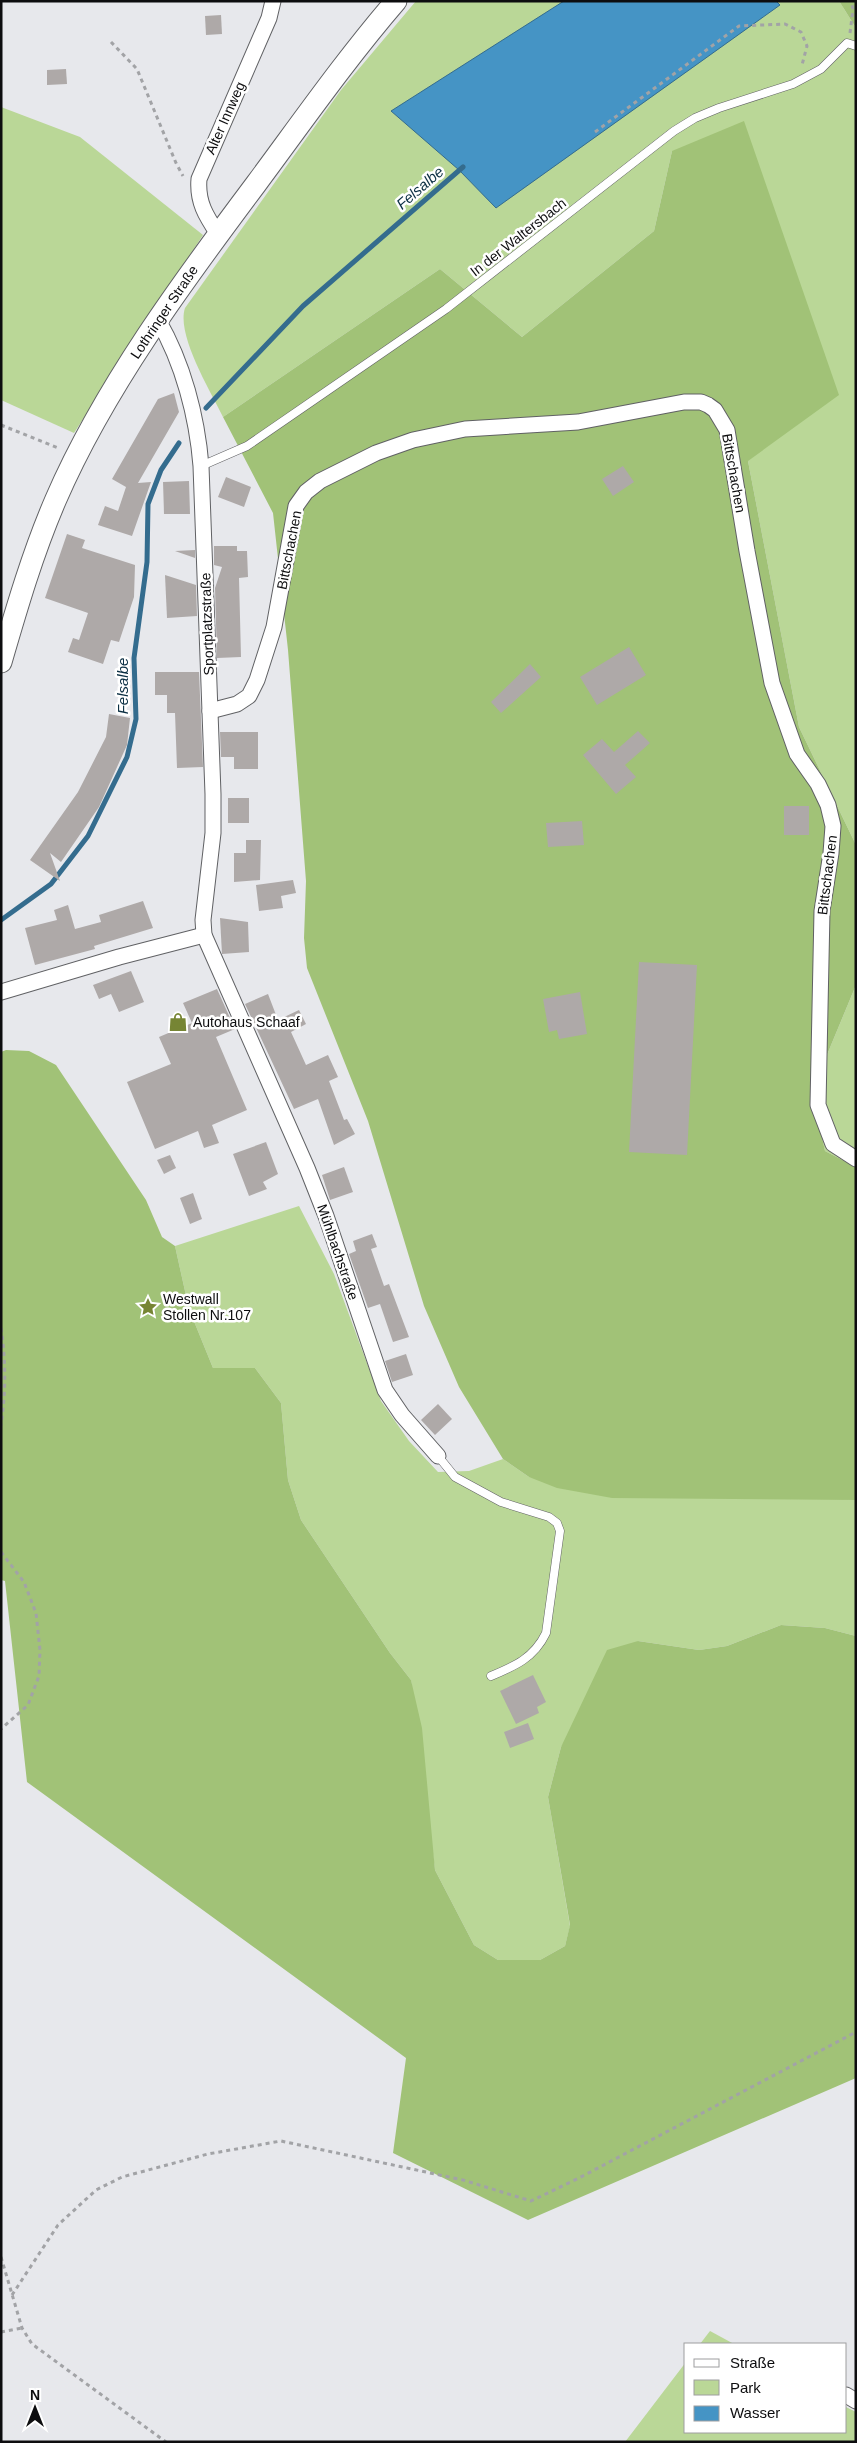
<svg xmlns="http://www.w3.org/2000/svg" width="857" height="2443" font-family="Helvetica,sans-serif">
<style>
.green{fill:#bad797}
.forest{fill:#a1c277}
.water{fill:#4594c5;stroke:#346c8e}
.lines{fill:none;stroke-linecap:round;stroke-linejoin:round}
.stream{stroke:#346c8e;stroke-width:5}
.building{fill:#aea9a8}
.lane-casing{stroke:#606164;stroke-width:9}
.street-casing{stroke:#606164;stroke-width:17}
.secondary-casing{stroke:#606164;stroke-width:23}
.path{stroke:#a2a3a6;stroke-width:3;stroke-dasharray:4 4;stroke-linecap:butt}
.lane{stroke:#fff;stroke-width:8}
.street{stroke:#fff;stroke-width:15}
.secondary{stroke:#fff;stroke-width:21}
.labels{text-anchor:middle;stroke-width:5;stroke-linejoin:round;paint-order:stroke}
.street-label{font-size:14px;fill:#0d0d0f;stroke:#fff}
.poi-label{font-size:14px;fill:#0d0d0f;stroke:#fff;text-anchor:start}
.water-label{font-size:15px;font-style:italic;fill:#0b2f43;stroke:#fff}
</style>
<rect width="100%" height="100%" fill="#e7e8ec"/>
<g class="green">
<path d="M416 1H839L856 28V845L799 727 748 461 672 151 654 231 522 337 440 269 223 417C211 392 176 335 185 308L341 90Z"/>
<path d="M1 107 80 137 203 235 74 433 1 400Z"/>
<path d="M856 985V1167L825 1151 812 1091Z"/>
<path d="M299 1206 334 1274 381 1401 409 1441 438 1472 469 1471 503 1459 529 1477 856 1500V1636L825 1628 781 1625 727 1646 699 1650 638 1641 561 1747 548 1797 570 1926 565 1946 540 1960H498L474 1945 435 1870 411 1680 390 1653 301 1520 288 1480 281 1403 255 1368H213L189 1309 175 1246Z"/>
<path d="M710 2331 734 2344H700Z"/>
<path d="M686 2362V2432H846V2407L856 2412V2442H625Z"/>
</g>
<g class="forest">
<path d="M839 1H856V28Z"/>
<path d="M744 121 839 395 748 461 799 727 856 845V985L812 1091 825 1151 856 1167V1500L612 1498 557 1488 529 1477 503 1459 459 1387 424 1306 368 1121 307 968 304 938 306 881 288 650 273 513 223 417 440 269 522 337 654 231 672 151Z"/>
<path d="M6 1050 29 1051 56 1065 146 1200 162 1237 175 1246 189 1309 213 1368H255L281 1403 288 1480 301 1520 390 1653 411 1680 422 1728 435 1870 474 1945 498 1960H540L565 1946 570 1925 548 1797 561 1747 607 1650 638 1641 699 1650 727 1646 781 1625 825 1628 856 1636V2078L528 2220 393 2153 406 2058 27 1782 5 1581 1 1580V1052Z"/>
</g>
<path class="water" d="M564 1H776L780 5 496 208 459 170 391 111Z"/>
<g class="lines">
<g class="stream">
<path d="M206 408 303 306 463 167"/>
<path d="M1 920 51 884 88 836 127 757 136 719 134 658 147 562 148 504 161 470 179 443"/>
</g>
</g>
<g class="building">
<path d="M221 15 222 34 206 35 205 16Z"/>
<path d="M66 69 67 84 47 85V70Z"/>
<path d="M174 393 179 412 138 483 151 482 132 536 98 525 105 506 118 511 126 487 112 479 158 399Z"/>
<path d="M623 466 634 482 613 496 602 479Z"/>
<path d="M226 477 251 487 244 507 218 497Z"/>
<path d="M189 481 190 514H164L163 482Z"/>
<path d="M67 534 85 540 82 548 135 565 134 597 119 642 111 640 103 664 68 652 73 638 79 640 88 613 45 598Z"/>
<path d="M214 546H237V551H247L248 577 239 578 241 657 217 658 215 588 222 567 214 565Z"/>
<path d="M195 550V558L175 551Z"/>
<path d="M165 575 196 585 197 616 167 618Z"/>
<path d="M629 647 646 675 597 705 580 677Z"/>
<path d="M530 664 541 677 501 713 491 702Z"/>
<path d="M155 672H199L203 767 177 768 175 713H167V695H155Z"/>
<path d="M109 714 130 718 127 745 99 807 61 862 50 853 60 881 30 860 78 792 106 737Z"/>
<path d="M638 731 650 743 625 765 636 777 616 794 583 755 602 739 614 752Z"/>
<path d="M220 732H258V769H234V757H221Z"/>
<rect x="228" y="798" width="21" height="25"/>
<rect x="784" y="806" width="25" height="29"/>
<path d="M582 821 584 845 548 847 546 823Z"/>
<path d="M246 840H261L260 880 234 882V853H246Z"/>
<path d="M293 880 296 893 281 896 283 908 259 911 256 885Z"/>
<path d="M143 901 153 928 94 946 95 949 35 965 25 928 57 920 54 910 68 905 75 929 101 922 99 915Z"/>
<path d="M220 918 248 922 249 952 222 954Z"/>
<path d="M639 962 697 965 687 1155 629 1152Z"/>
<path d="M131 971 144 1002 119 1012 111 994 99 999 93 985Z"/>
<path d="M217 989 235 1029 216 1037 247 1110 212 1125 219 1143 204 1148 198 1131 155 1149 127 1082 171 1064 159 1037 192 1023 183 1003Z"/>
<path d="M580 992 587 1034 559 1039 557 1030 549 1032 543 999Z"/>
<path d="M268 994 278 1020 299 1010 306 1024 291 1032 306 1065 328 1055 338 1077 329 1081 344 1120 347 1119 355 1134 334 1145 318 1099 294 1109 245 1004Z"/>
<path d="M266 1142 278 1174 263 1182 267 1189 249 1196 233 1154Z"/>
<path d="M170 1155 176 1168 164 1174 157 1160Z"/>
<path d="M344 1167 353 1192 330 1200 322 1175Z"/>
<path d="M193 1193 202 1219 190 1224 180 1198Z"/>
<path d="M372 1234 377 1247 371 1249 384 1286 389 1284 409 1337 393 1342 380 1304 368 1308 349 1254 356 1251 353 1241Z"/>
<path d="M406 1354 413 1375 392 1382 385 1361Z"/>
<path d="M438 1404 452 1419 435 1435 421 1420Z"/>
<path d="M533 1675 546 1702 537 1707 539 1713 516 1724 500 1691Z"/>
<path d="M528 1723 534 1739 510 1748 504 1732Z"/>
</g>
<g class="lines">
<g class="lane-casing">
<g id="lane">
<path d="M201 466 247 446 446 309 674 131 695 118 719 108 793 84 821 69 847 43 856 46"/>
<path d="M438 1456 455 1477 501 1502 549 1517 557 1523 560 1531 546 1633C534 1658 515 1666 491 1676"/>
</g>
</g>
<g class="street-casing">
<g id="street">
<path d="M218 234C206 216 197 202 199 179L269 18 273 1"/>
<path d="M158 320C183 363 197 416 201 466L213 794V833L203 920 204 935 307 1168 326 1216 385 1390 402 1415 438 1456"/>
<path d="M210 711 237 704 249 696 257 680 274 627 296 506 306 492 320 481 376 453 413 440 465 429 578 422 684 402H701L708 405 715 410 727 430 747 551 772 683 797 754 818 784 828 805 833 826 831 853 822 911 818 1105 833 1144 856 1159"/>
<path d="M1 992 119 957 204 935"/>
<path d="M846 2395 856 2401"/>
</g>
</g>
<g class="secondary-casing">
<path id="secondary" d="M1 662C17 607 33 552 56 499 104 388 184 280 256 184 302 122 346 59 396 1"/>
</g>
<g class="path">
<path d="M850 33 853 9 851 1"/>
<path d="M111 42 137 69 176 163 183 176"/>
<path d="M595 132 739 26 785 24 801 32 807 46 802 65"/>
<path d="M1 425 58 448"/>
<path d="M1 1328C6 1360 6 1393 1 1425"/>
<path d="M1 1552 24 1582 36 1613 40 1650 39 1676 28 1705 1 1729"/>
<path d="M1 2257 22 2328 32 2344 166 2442"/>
<path d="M12 2295 58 2225 96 2190 122 2177 208 2154 281 2141 463 2180 531 2201 579 2178 856 2032"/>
<path d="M1 2332 22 2328"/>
</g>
<use href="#lane" class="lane"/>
<use href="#street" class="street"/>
<use href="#secondary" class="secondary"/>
</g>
<defs>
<g id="shop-bare" transform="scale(1.5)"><path d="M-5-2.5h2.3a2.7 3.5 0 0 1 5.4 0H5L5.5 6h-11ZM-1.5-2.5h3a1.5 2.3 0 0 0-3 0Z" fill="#768534" stroke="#fff" stroke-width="2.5" paint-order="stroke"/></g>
<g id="sight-bare" transform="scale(1.5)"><path d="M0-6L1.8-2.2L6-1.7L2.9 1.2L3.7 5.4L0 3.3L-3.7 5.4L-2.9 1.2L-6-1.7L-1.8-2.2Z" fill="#768534" stroke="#fff" stroke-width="2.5" paint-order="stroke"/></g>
</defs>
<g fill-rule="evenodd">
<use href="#shop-bare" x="178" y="1022"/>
<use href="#sight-bare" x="148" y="1307"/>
</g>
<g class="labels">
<g class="street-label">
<text transform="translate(225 118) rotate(-66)" y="5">Alter Innweg</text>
<text transform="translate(518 237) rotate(-38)" y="5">In der Waltersbach</text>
<text transform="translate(164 312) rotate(-56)" y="5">Lothringer Straße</text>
<text transform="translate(734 473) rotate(80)" y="5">Bittschachen</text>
<text transform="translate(289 550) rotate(-79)" y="5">Bittschachen</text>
<text transform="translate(207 624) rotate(-92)" y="5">Sportplatzstraße</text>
<text transform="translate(827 875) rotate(-83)" y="5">Bittschachen</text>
<text transform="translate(338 1252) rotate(71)" y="5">Mühlbachstraße</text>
</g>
<g class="poi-label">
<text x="193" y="1027">Autohaus Schaaf</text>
<text x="163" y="1304">Westwall<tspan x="163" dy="16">Stollen Nr.107</tspan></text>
</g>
<g class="water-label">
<text transform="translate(420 188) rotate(-41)" y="5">Felsalbe</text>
<text transform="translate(123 686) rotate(-90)" y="5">Felsalbe</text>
</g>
</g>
<rect width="857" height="2443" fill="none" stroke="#0d0d0f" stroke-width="5"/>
<rect x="684" y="2343" width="162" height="90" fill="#ffffff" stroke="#9e9e9f"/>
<rect x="694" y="2359" width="25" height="8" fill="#ffffff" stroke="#9e9e9f"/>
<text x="730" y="2368" font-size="15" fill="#0d0d0f">Straße</text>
<rect x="694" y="2380" width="25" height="15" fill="#bad797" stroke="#9e9e9f"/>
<text x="730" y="2393" font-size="15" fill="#0d0d0f">Park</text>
<rect x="694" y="2406" width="25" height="15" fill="#4594c5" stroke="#9e9e9f"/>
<text x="730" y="2418" font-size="15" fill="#0d0d0f">Wasser</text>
<g transform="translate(35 2408)" stroke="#ffffff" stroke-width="4" paint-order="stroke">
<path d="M0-4L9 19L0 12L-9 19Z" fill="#0d0d0f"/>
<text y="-8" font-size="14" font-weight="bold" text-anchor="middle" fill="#0d0d0f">N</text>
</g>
</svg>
